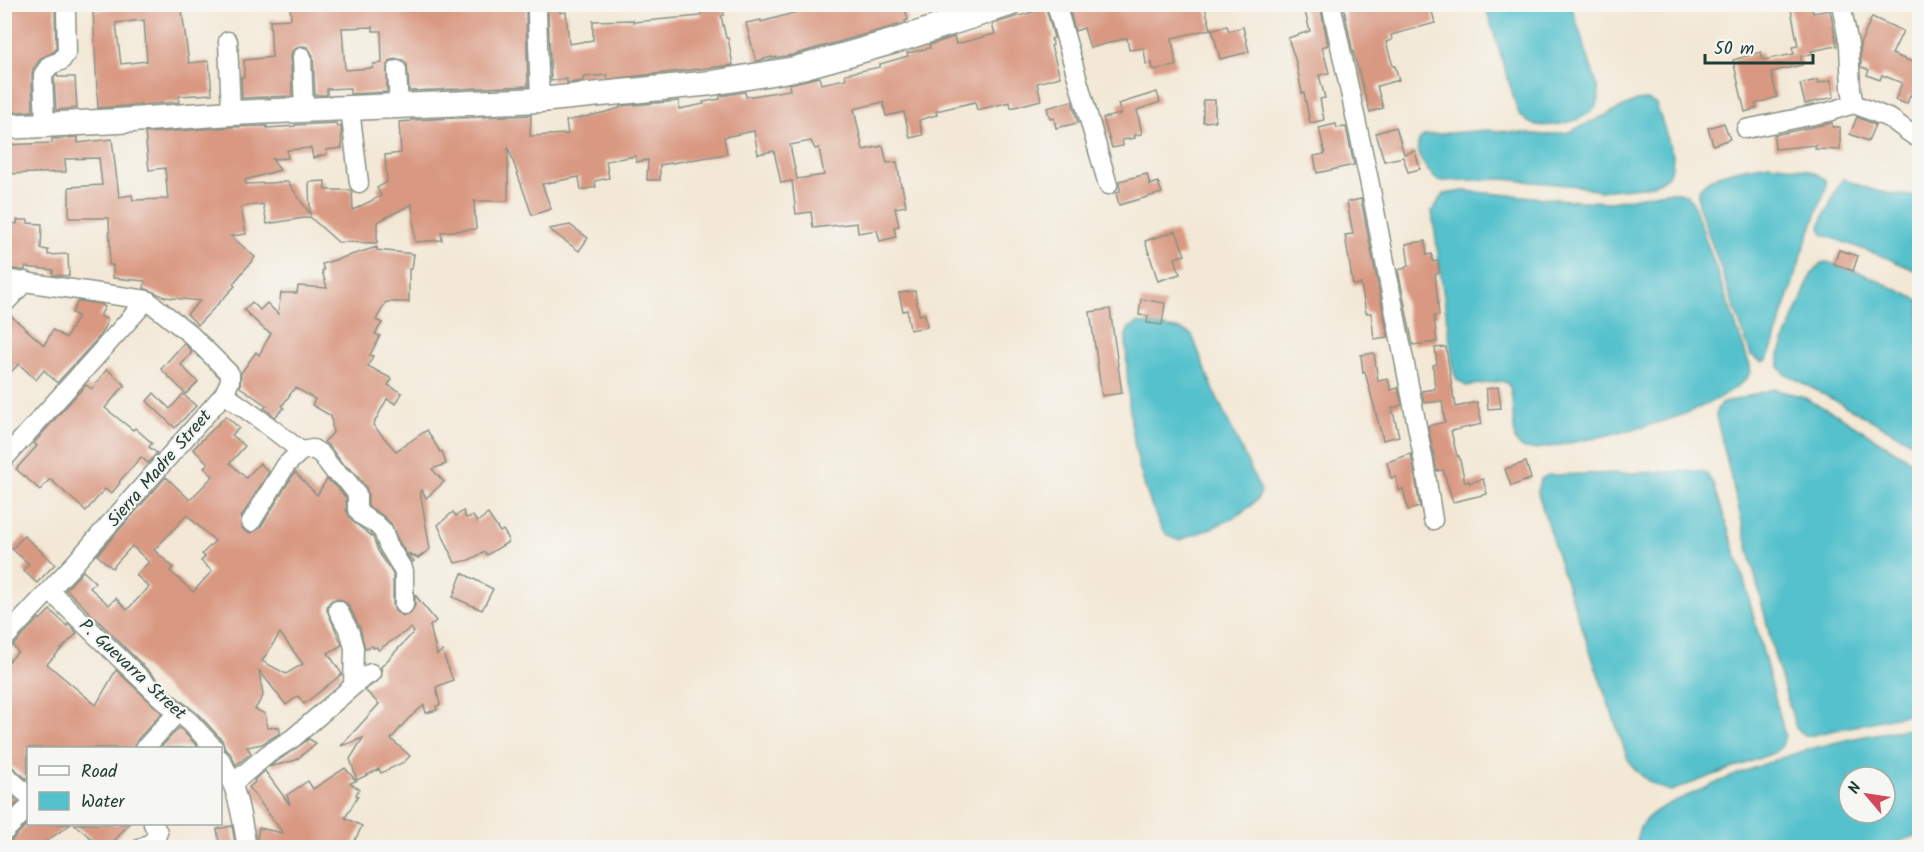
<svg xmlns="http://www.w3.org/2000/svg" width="1924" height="852" font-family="Kalam,sans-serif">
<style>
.water{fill:#54c1cc;stroke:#3a7f80;stroke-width:1.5;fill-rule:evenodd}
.building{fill:#d99881;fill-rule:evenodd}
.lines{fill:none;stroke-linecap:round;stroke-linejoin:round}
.street-casing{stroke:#899285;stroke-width:21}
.secondary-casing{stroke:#899285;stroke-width:27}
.street{stroke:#fff;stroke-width:18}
.secondary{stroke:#fff;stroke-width:24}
.labels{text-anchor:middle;stroke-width:4.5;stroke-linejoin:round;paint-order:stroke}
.street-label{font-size:18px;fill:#1f3d34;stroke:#f6f6f2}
</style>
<rect width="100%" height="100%" fill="#f6f6f2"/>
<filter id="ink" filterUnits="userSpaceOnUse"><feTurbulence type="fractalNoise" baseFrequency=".0167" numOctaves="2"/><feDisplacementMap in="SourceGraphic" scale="12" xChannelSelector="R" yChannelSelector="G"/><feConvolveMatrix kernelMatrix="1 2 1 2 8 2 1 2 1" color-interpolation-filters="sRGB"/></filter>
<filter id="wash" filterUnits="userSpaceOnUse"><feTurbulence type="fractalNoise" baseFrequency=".008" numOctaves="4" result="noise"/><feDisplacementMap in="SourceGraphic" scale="24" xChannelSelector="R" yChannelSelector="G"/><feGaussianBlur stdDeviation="1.35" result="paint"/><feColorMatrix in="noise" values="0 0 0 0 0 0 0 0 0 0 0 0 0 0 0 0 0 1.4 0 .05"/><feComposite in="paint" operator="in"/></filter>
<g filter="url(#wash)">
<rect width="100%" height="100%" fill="#f3e8d6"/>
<g class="water">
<path d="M1485 5H1571L1598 88C1598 92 1600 98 1598 102 1590 122 1548 130 1530 123 1526 121 1522 117 1519 114Z"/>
<path d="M1647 100 1656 104 1673 155 1672 167 1668 175 1661 181 1654 184 1642 187 1599 191 1578 186 1503 179 1438 181C1427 172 1406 143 1426 135L1489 130 1546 135 1569 132 1637 101Z"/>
<path d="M1769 164C1788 167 1813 167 1826 181V188L1806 242 1771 351 1767 360 1762 362 1751 355 1698 204C1698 197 1697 191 1702 186 1718 170 1748 168 1769 164Z"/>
<path d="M1845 179C1869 191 1893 196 1919 196V272L1885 257 1824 235 1820 228 1821 223 1839 184 1842 180Z"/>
<path d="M1464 191 1580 201 1611 202 1664 192H1680L1687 195 1693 203 1750 366C1752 377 1741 384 1732 390 1686 420 1633 430 1580 441 1569 443 1534 451 1525 449 1521 448 1518 444 1515 440L1511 389 1507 383 1502 381 1466 386 1456 379 1454 371 1432 211 1444 194Z"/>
<path d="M1827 262 1866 275 1919 300V446L1784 373 1779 367V355L1811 275 1821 263Z"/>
<path d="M1138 323 1182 330 1192 335 1213 389 1261 491C1254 515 1201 532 1180 540 1162 538 1158 521 1152 507 1130 452 1127 393 1126 335L1129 328Z"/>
<path d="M1773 389 1801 396 1841 417 1919 466V712L1808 736 1802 733 1796 728 1775 657 1716 416 1717 409 1721 404Z"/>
<path d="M1699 471 1707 474 1714 485 1744 580 1785 736 1782 745 1776 752 1671 791C1650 785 1643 778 1629 762L1561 568 1538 493C1538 483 1539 478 1549 475Z"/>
<path d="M1919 728V835L1880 848H1637L1636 846C1637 838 1637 831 1642 824 1654 808 1678 800 1696 792 1769 758 1840 736 1919 728ZM1849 777H1885V813H1849Z"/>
</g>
<g id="blocks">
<g class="building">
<path d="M4 4H55L56 49 54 52 41 58 33 69 32 75 33 111 4 113Z"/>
<path d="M119 4H137V6L181 4 189 63 209 61 212 94 179 96V102L98 108 93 10 120 8ZM144 20 147 61 121 64 116 23Z"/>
<path d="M290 4H428V6L530 4 526 13 528 86 409 91 407 64 403 60 397 59 391 60 387 65V92L350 94V88L327 89V95H315L313 56 308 47 301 46 292 51 291 57 292 96 242 98 241 77H244V60L272 57 270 20 291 19ZM373 27V31H381L382 63 373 64V68L345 70 342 28Z"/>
<path d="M544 4H559L560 13 566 12 569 44 593 40V21L633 20V22L701 16 699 4H722L724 15 721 16 726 38H728L733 65 611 79H608L607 75 583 77 584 81 567 83V79L551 81 548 13Z"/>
<path d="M800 4H904L908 20 905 21 906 23 891 27 792 55 772 58V57L756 61 746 23 761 20V22L794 13 793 6Z"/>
<path d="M1035 4H1045L1054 38 1051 39 1053 45 1051 46 1060 77 1037 83 1041 100 1011 108 1010 102 977 110 975 102 936 111 937 115 919 120 923 135 910 138 904 112 886 116 883 102 854 109 863 150 883 146 887 163 897 162 901 186H902L906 206 895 208 899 226 894 227 896 237 880 241 877 230 858 233 857 223 813 228 811 212 796 214 792 181 781 183 774 151 758 154 754 131 724 137 727 154 660 165V180H647L648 160 636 162V156L606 161 609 178 595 181 596 187 581 190 579 177 542 184 551 209 532 215 508 147V201H474L476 229 441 232 442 240 415 242 412 204 377 222V243L338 242 310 217 267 224 263 204 241 207 246 234 231 236 255 257 233 284 235 286 198 325 187 314 200 301 165 297 144 288 145 281 113 278V265H109L110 247 109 218H69V187L102 185 99 158 65 159 66 172 4 174V145L52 143V139L78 137V143L112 139 119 197 132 195 133 200 168 199 165 168 149 170 145 133 232 127 267 126V128L295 126V125L336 123 337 127 341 126 342 148 326 150 327 154 313 158 311 148 287 150 288 158 272 159 280 170 245 180 246 184 288 182 310 214 309 182 325 181V190H350L352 192 353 210 381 196 377 188 387 182 385 155 401 153 399 122 411 121V120L531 115 530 136 568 134 566 121 602 113 620 108V106L679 101V109L704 104 703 102 720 99V96L745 92 746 97 790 90 789 84 819 77 821 84 846 79 845 74 880 67V64L908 56 907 53 930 48 929 45 954 37 956 44 995 34 992 24 1036 11ZM811 141 815 149 819 148 824 175 797 179 790 145Z"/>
<path d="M1068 4H1204L1211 29 1172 38 1176 66 1153 70 1152 63 1146 64 1144 48 1129 50 1127 38 1090 48 1084 28 1075 31Z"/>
<path d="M1303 4H1320L1328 45 1322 47 1329 73 1319 75 1325 98 1320 99 1324 120 1310 123 1304 93H1302L1296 62 1288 38 1310 31Z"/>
<path d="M1343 4H1430L1435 23 1391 35 1392 40 1386 42 1393 66H1395L1399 80 1377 86 1383 108 1370 112 1352 48Z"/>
<path d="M1790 4H1811L1813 13 1830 10 1837 46 1811 51 1812 54 1801 56 1802 65 1771 72 1777 97 1755 104 1757 108 1745 112 1733 60 1761 52 1763 60 1794 54 1792 47 1798 46Z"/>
<path d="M1872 17 1903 31 1892 54 1920 65V100L1910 95 1907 104 1895 100 1902 83 1882 75 1880 80 1867 75 1869 70 1861 67 1860 44Z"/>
<path d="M1227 26 1229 31 1243 27 1249 52 1220 59 1212 29Z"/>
<path d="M57 74 58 77H75L77 108 56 110 54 78Z"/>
<path d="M1817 80 1818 83 1831 80 1834 97 1805 104 1800 84Z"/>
<path d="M1157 92 1160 102 1137 110 1142 134 1135 135V138L1122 140 1123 146 1112 148 1103 118 1121 114 1118 104Z"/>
<path d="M1203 100H1215V121L1203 122Z"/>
<path d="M1072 101 1078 123 1056 128 1054 118 1050 119 1047 108Z"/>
<path d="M1857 117 1875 125 1868 141 1850 134Z"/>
<path d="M1724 123 1730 139 1713 145 1708 128Z"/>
<path d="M1832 123V127H1840V150L1815 149 1816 145 1775 149 1774 135Z"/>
<path d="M1336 124 1337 128 1346 127 1354 165 1317 173 1314 156 1325 154 1319 128Z"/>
<path d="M1396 127 1404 154 1415 151 1420 169 1408 172 1403 157 1384 161 1376 133Z"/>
<path d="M1147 174 1150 185 1158 182 1162 193 1119 205 1116 193 1120 191 1119 181Z"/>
<path d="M1361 199 1388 337 1374 339 1371 313H1366L1361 284 1353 285 1345 235 1353 234 1347 202Z"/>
<path d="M17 220H28V223L42 224 41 249 48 250V255L68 254 69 276 53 275V270L25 267V270H23L4 268V222L17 224Z"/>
<path d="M570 225 588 238 579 251 549 229Z"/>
<path d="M1176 231 1185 255 1175 258 1180 274 1158 281 1145 241Z"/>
<path d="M1425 241 1427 255 1432 254 1433 262 1438 261 1440 273 1435 274 1439 316H1434L1437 342 1413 345 1398 270 1406 268V266H1409L1406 244Z"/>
<path d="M377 247V250L414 254 412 269H409V302H386L376 320 382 323 375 334 380 336 370 355 373 356 368 366 392 379 388 385 402 393 396 404 387 399 373 425 396 451 427 430 440 452 442 451 446 464 432 469 444 482 426 498 422 490 420 491 430 549 418 558 408 553 414 561 412 563 398 540 391 523 382 515 368 506V494L366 487 355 473 342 463 330 447 324 442 333 433 331 416 312 405 315 399 296 388 294 389 282 406 284 408 275 417 264 408 267 406 240 387 241 373 256 352 259 355 271 333 265 330 244 310 252 302 260 310 267 303 278 314 281 293H297L298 286 327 288 322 271 324 270 322 264Z"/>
<path d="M1839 250 1858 256 1853 271 1834 264Z"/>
<path d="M915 291 919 315 925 314 927 327 910 330 907 310 903 311 899 293Z"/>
<path d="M1141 299 1165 303 1162 325 1147 323 1148 316 1139 315Z"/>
<path d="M78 301 100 304 105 307 100 316 108 320 99 337 57 383 44 370 36 380 19 364 4 379V315L9 314 44 345 53 330 66 338 78 316 72 313Z"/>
<path d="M1110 309 1122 393 1102 396 1090 312Z"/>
<path d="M184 343 192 352 181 365 198 382 186 394 161 369Z"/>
<path d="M1446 347 1454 400H1455L1456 407 1477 402 1482 424 1451 431 1457 456H1459L1465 482 1469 481V483L1483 479 1487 494 1453 502 1443 470 1437 471 1428 426 1445 422 1442 401 1424 403 1422 391 1435 389 1433 365 1437 364 1435 348Z"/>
<path d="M1374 353 1378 381 1388 379 1391 390 1398 388 1402 405 1392 408 1399 436 1383 440 1365 372 1363 373 1361 355Z"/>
<path d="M107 369 125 385 105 408 133 430 135 428 152 443 149 447 157 453 148 463 141 457 119 482 120 483 111 494 105 489 86 511 50 479 40 490 16 469 37 446 34 443 63 410 86 385 92 389Z"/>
<path d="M1498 387 1501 408 1488 409 1486 389Z"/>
<path d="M154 393 170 409 183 394 196 406 175 428 147 401Z"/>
<path d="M226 416 239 428 232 435 245 446 230 463 246 478 260 463 269 472 241 517V527L245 531 251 533 260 528 295 472 317 495 327 479 338 488 346 498V510L352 521 373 537 378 551 393 574V605L395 611 403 616 410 614 415 606V595L436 621 430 626 437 655 442 651 453 680 436 687 440 705 436 706 437 710 426 713 424 705 408 719 391 739 410 756 404 762 381 773 379 769 357 780 350 759 363 738 341 746 379 704 365 690 381 678 382 673 381 667 414 632 411 628 378 650 377 647 373 648V646L365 648 360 628 348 604 339 599 332 600 328 604 327 610 342 645 328 653 342 674 304 704 298 696 286 705 259 670 263 696 255 709 265 714 267 728 279 727 280 733 262 744 247 747 251 753 236 765 230 753 225 749 222 740 198 714 169 691 66 589 83 571 95 582 90 588 109 605 116 598 127 610 149 587 136 575 149 562 132 546 112 568 97 555 166 477 190 500 213 476 204 468 208 463 193 449ZM187 515 215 541 202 554 205 557 201 561 212 571 193 592 170 571 173 567 154 550ZM280 633 303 664 286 674 262 661Z"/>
<path d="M1411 454 1420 507 1408 510 1403 489 1399 490 1396 477 1391 478 1387 462Z"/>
<path d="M1526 462 1531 479 1511 486 1505 469Z"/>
<path d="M463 511 466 518 473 516 477 522 488 514 500 532 503 530 508 538V542L487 555 485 552 469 560 455 563 438 525 453 512 456 516Z"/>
<path d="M24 536 55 564 37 583 23 570 29 564 12 549Z"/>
<path d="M462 573 493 589 482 610 453 597Z"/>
<path d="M50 610 67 626 68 624 77 633 47 664 96 705 116 670 162 713 137 740 134 748H28V780L11 766 4 763V666L18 652 13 646 39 618 40 620Z"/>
<path d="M179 728 182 730 199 748H160Z"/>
<path d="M309 739 316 743 296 760 269 767Z"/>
<path d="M345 768 356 781 350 783 359 789 356 795 358 796 345 818 362 826 351 848H258L257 839 259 828 283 833 249 787 255 782 254 780 265 771 290 805 287 795 308 781 313 789Z"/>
<path d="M6 791 18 802 4 816V793Z"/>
<path d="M28 823V824H71L45 842 50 848H4V843L12 840Z"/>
<path d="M74 824H129L108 848H85L92 839Z"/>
<path d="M232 826 236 848H220L217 829Z"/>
</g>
</g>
</g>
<g filter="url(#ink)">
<use href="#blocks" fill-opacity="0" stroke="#899285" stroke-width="1.5"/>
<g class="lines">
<g class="street-casing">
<g id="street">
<path d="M1056 4 1108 185"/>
<path d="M1331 4 1369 180 1424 462 1433 520"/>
<path d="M537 13 540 100"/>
<path d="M228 41 231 113"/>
<path d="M302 57 304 111"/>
<path d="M397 70 399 107"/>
<path d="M1854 104 1891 119 1914 136"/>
<path d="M350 109 359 183"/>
<path d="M45 125 43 75 50 65 61 61 67 52 66 13"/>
<path d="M1746 129 1828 112 1854 104 1851 89 1849 45 1841 4"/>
<path d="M4 279 147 300 190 334 230 374V381L224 394 75 563 4 639"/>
<path d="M4 304 26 281"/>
<path d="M224 394 258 418 301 451 286 465 251 522"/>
<path d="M301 451 313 449 321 454 334 471 346 480 357 494V509L361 515 376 524 383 531 388 545 404 571V605"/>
<path d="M4 459 147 300"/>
<path d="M50 591 162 699 190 722 214 748"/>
<path d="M338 610 350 633 354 648 353 686"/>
<path d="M145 748 177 713"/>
<path d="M220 759C237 785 242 818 247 848"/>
<path d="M4 774 28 795"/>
<path d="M232 784 268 754 293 738 359 681 371 673"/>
<path d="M4 832 28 808"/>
<path d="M141 848C149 844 156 841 158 832L153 824"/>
</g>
</g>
<g class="secondary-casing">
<path id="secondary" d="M4 127 118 121 231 113 540 100 712 83 795 69 895 41 1009 4"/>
</g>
<use href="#street" class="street"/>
<use href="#secondary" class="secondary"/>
</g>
</g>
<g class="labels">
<g class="street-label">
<text transform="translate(159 468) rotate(-49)" y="6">Sierra Madre Street</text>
<text transform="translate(133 669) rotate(43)" y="6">P. Guevarra Street</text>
</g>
</g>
<rect width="1924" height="852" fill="none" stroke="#f6f6f2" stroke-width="24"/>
<rect x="27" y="747" width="195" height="78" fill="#f6f6f2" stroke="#a0aca6" stroke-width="1.5"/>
<rect x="39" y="766" width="30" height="9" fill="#ffffff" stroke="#a0aca6" stroke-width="1.5"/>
<text x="81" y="777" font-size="18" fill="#1f3d34">Road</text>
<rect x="39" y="792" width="30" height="18" fill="#54c1cc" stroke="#a0aca6" stroke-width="1.5"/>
<text x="81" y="807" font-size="18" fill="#1f3d34">Water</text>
<g transform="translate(1867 795) rotate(299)"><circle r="28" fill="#f6f6f2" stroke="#a0aca6" stroke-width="1.5"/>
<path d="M0-4.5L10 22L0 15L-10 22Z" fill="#d1495b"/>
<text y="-9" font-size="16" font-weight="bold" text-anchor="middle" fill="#1f3d34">N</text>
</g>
<path d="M1705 54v9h108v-9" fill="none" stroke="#1f3d34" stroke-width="3"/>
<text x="1714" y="54" font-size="18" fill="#1f3d34" stroke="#f6f6f2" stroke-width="4.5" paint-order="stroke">50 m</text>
</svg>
